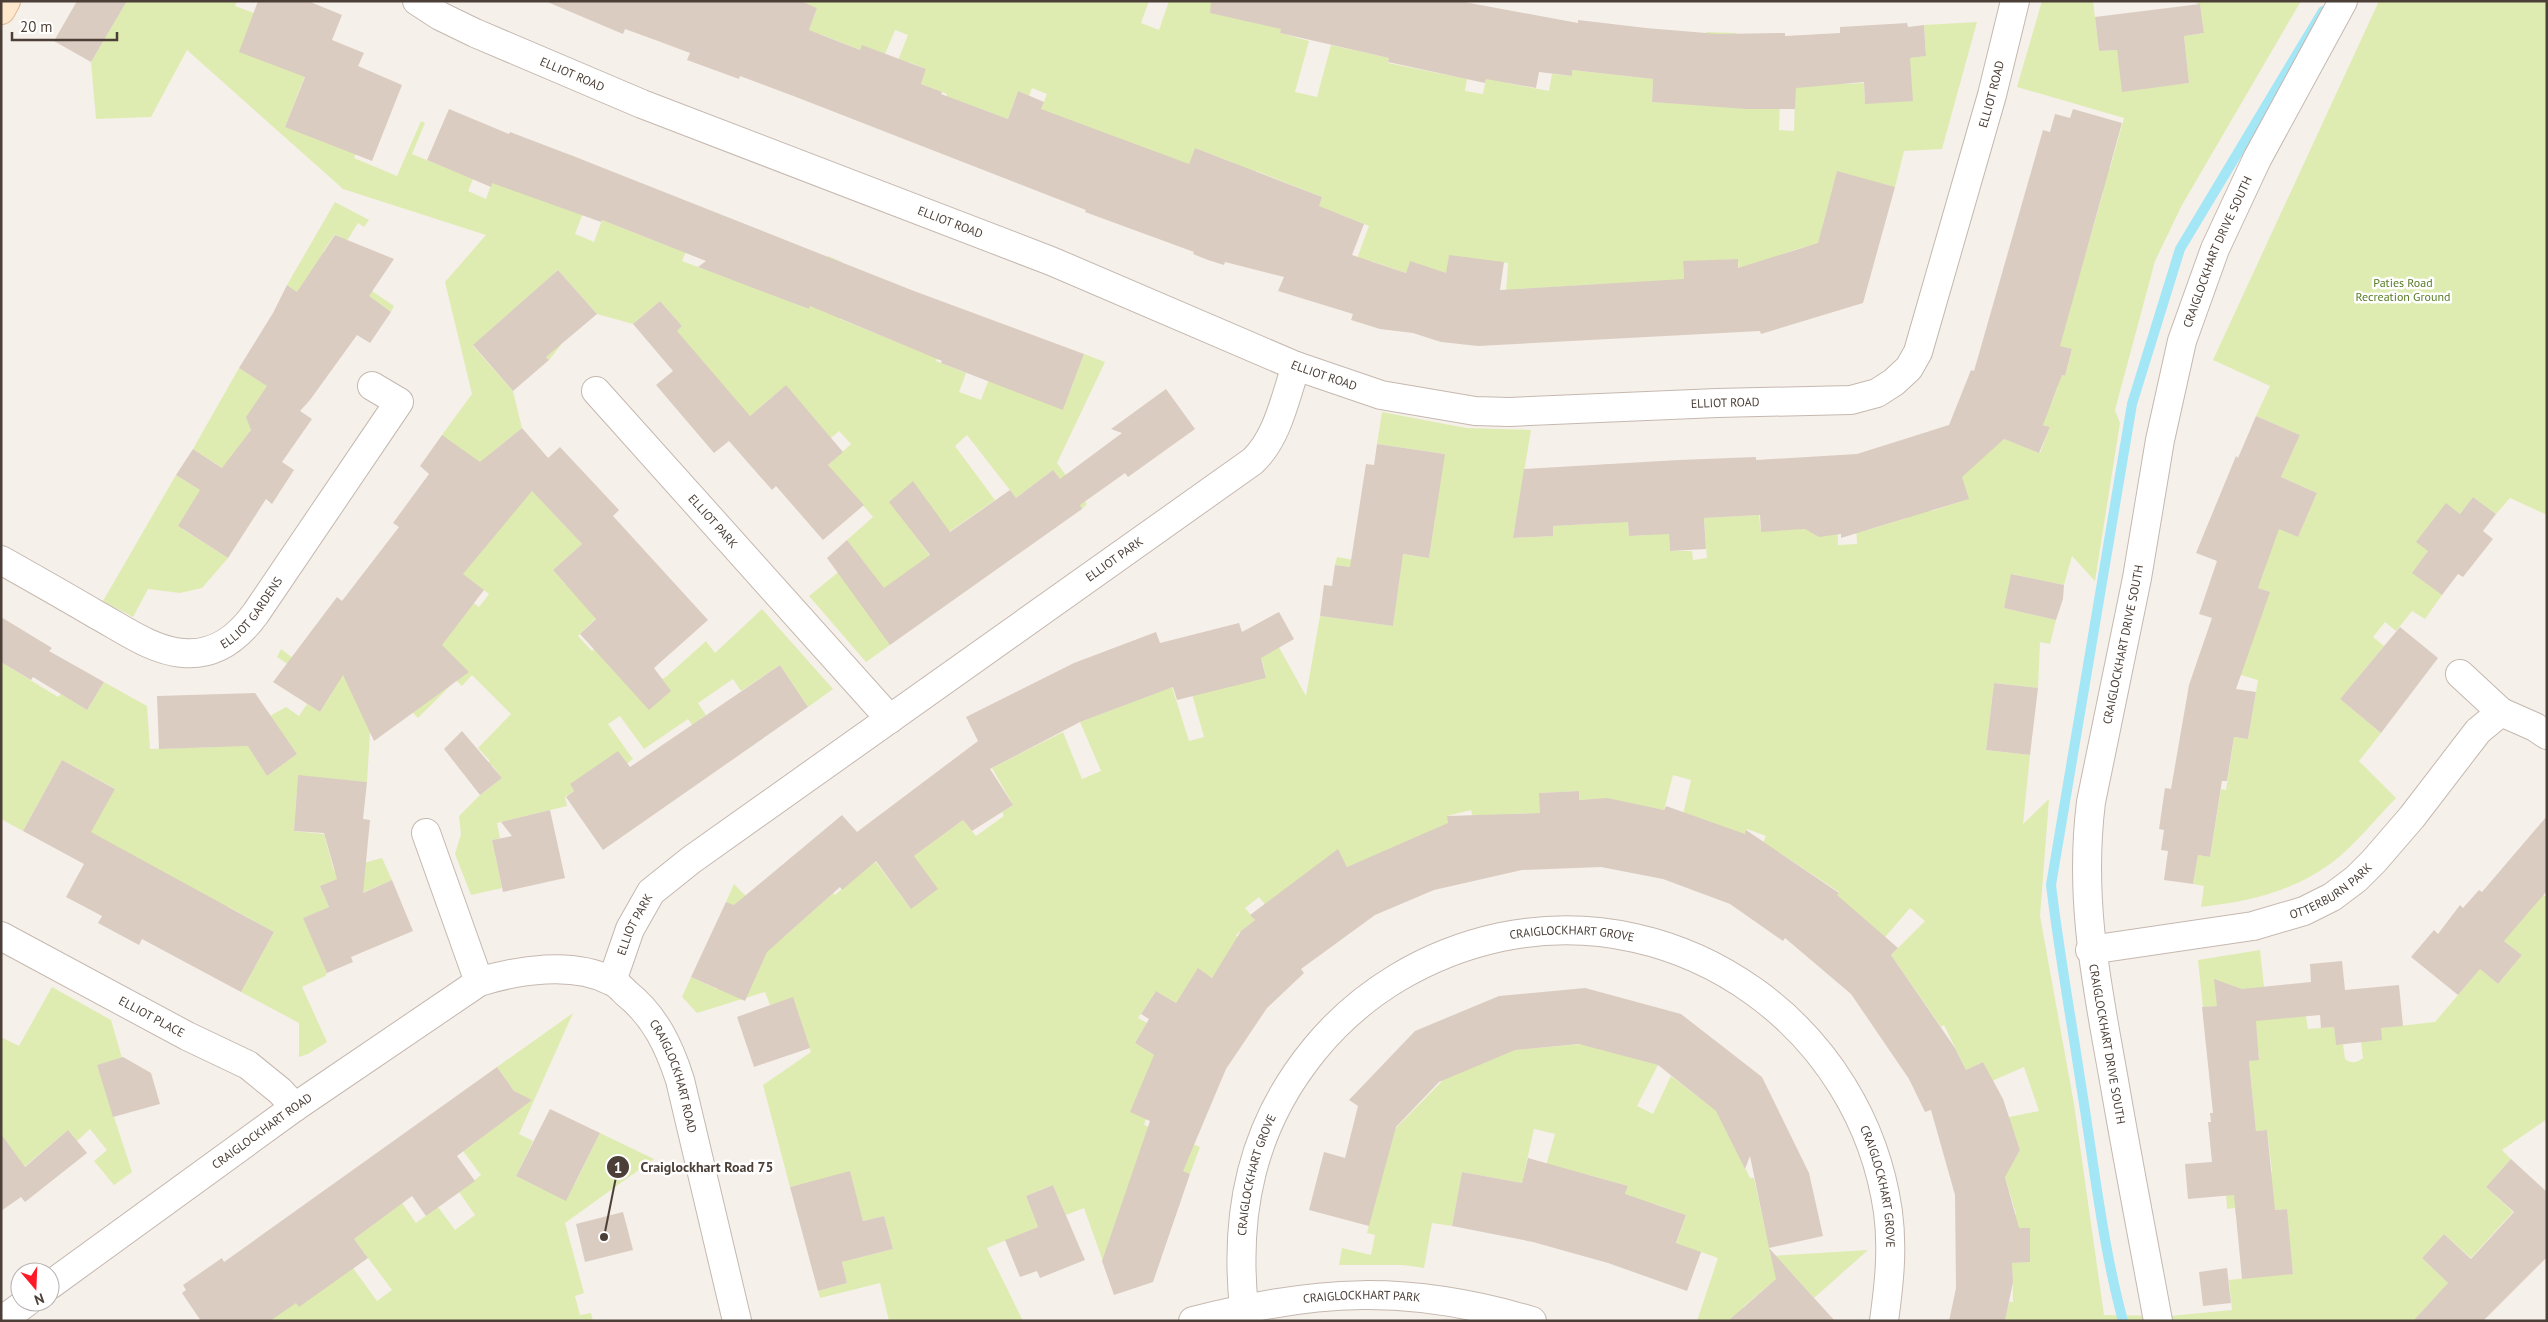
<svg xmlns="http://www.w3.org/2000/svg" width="2548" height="1322" font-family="'PT Sans',sans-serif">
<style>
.green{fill:#deecb1}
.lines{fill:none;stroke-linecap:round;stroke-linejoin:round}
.stream{stroke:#a3e6f6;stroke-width:10}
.building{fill:#dbccc1}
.street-casing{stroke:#c5b8af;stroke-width:30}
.secondary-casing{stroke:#dcbc99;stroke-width:30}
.street{stroke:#fff;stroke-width:28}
.secondary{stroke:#ffe7cb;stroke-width:28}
.labels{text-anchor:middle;stroke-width:5;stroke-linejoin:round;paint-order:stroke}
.street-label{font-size:12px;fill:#4b3f37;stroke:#fff}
.park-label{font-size:12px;fill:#587c24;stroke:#fff}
.leader{fill:none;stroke:#4b3f37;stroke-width:2}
.callout-dot{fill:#4b3f37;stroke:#fff;stroke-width:2}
.mark-label{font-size:15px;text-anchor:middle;font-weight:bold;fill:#fff}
.callout-label{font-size:14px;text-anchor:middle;font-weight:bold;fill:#4b3f37;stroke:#fff;stroke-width:5;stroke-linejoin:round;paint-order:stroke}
</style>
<rect width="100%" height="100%" fill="#f6f0ea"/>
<g class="green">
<path d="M127 1H237L235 6 254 13 308 68 285 127 364 134 354 158 397 176 421 121 425 123 412 154 473 179 468 191 486 199 501 157 571 155 585 161 570 207 583 213 575 234 594 242 602 220 668 246 688 247 682 261 733 280 772 264 762 291 809 309 828 256 842 262 831 286 850 294 840 319 919 351 948 331 936 361 966 373 959 392 981 400 998 355 1063 410 1084 354 1105 362 1057 463 1087 504 1082 509 1053 470 1016 498 967 435 955 446 995 500 949 532 890 502 930 556 890 645 866 662 809 596 858 556 847 540 873 517 828 465 851 444 839 431 814 453 786 385 750 416 656 350 682 326 660 301 633 324 597 314 558 270 523 301 561 345 549 360 508 314 473 346 513 391 522 428 490 454 502 469 534 442 548 458 523 481 582 544 553 570 565 584 588 564 599 615 578 636 592 651 630 615 636 695 667 676 706 641 715 653 762 609 833 689 808 707 780 665 741 691 733 679 698 703 706 715 700 719 706 727 697 732 688 719 644 749 620 716 608 724 633 759 624 766 570 784 574 791 565 797 567 806 497 823 500 838 492 840 502 888 471 895 455 854 461 834 459 816 480 795 502 778 492 765 470 782 474 773 490 761 478 748 511 714 472 675 462 686 456 680 418 718 388 688 370 732 367 782 298 776 294 831 324 834 334 871 382 858 392 880 348 899 339 878 320 886 329 907 304 918 327 973 325 976 302 987 327 1042 308 1054 299 1057V1023L241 992 274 932 227 906 206 944 79 853 114 788 62 760 23 831 1 819V662L58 697 61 694 87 710 104 682 147 706 150 749 218 747 241 733 267 776 297 754 270 716 286 707 299 716 307 704 320 712 332 693 277 657 281 649 293 658 315 626 352 653 447 582 479 607 489 594 435 554 442 435 472 394 445 282 486 235 343 189 187 50 151 117 96 119 91 62Z"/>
<path d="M757 1H1149L1141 23 1159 30 1169 1H1258L1286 12 1280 33 1309 41 1295 92 1317 97 1331 45 1389 58 1388 63 1467 79 1465 91 1483 94 1490 58 1507 83 1549 91 1552 74 1571 76 1572 70 1653 79 1652 102 1700 105 1706 32 1736 33V84L1780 96 1779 130 1794 131 1797 36 1827 34 1829 59 1842 58 1844 84 1864 83 1865 104 1910 58 1926 56 1924 25 1977 22 1942 149 1904 151 1895 187 1837 172 1823 224 1826 244C1794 245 1767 262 1739 276L1738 259 1683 262 1686 311 1601 284 1518 289 1505 307 1508 263 1449 256 1442 309 1410 262 1406 273 1371 261 1348 283 1369 226 1339 214 1328 243 1312 222 1322 197 1256 171 1239 217 1216 208 1234 163 1195 148 1175 202 1173 159 1048 112 1038 117 1047 94 1032 88 1029 96 1018 91 1008 119 959 101 949 127 936 122 947 94 921 84 926 69 909 62 903 77 893 73 908 35 895 30 885 54 860 50 820 34 795 67 817 8 803 2Z"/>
<path d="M2042 1H2093L2099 51 2117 50 2120 71 2140 89 2189 83 2184 36 2204 33 2200 4H2197L2196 1H2301L2182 205 2155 261 2115 410 2120 423 2095 581 2072 556 2064 585 2012 574 2004 608 2056 620 2050 644 2040 642 2038 688 1994 683 1986 750 2030 755 2023 824 2049 799 2040 916 2074 1104 2104 1315 2170 1316 2232 1310 2229 1280 2293 1273 2286 1209 2235 1214V1208L2227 1209 2226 1193 2272 1172 2267 1130 2256 1131 2249 1061 2259 1059 2255 1017 2234 986 2225 984 2217 1006 2203 1007 2198 960 2260 950 2264 987 2306 1016 2308 1029 2334 1027 2336 1044H2343L2345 1059C2352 1064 2356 1063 2363 1058L2361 1042 2381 1028 2435 1022 2480 969 2498 984 2522 955 2504 941 2522 878 2547 898V1119L2502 1150 2511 1159 2486 1187 2513 1212 2471 1258 2444 1234 2422 1258 2448 1283 2413 1321H2005L2009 1302H2013L2012 1263 2030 1262V1228L2012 1229V1215L2016 1214 2001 1163 2015 1159 2020 1150 2014 1133 1989 1121 2039 1111 2024 1067 1992 1081 1983 1062 1966 1070 1944 1025 1941 1027 1891 955 1925 921 1910 908 1880 943 1831 903 1839 892 1777 851 1757 856 1766 836 1747 829 1739 849 1680 827 1691 780 1673 775 1664 810 1597 799 1579 800V791L1540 793V813L1509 814 1475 825 1471 810 1447 816 1450 830 1405 843 1347 867 1338 850 1277 919 1259 897 1245 908 1255 920 1236 935 1249 951 1223 976 1217 970 1212 978 1198 969 1176 1003 1156 991 1138 1018 1147 1023 1135 1043 1163 1061 1144 1125 1200 1147 1190 1174 1139 1156 1105 1267 1084 1208 1066 1215 1053 1185 1026 1196 1038 1227 987 1248 1023 1321H889L880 1283 820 1298 818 1291 847 1283 842 1262 893 1249 884 1216 863 1221 850 1172 790 1187 763 1085 811 1052 793 998 770 1005 765 992 697 1013 682 997 691 977 717 989 751 987 772 940 751 913 726 902 734 884 785 936 833 893 835 895 875 861 911 909 914 856 963 820 976 836 1004 816 1002 812 1013 805 992 768 1063 732 1082 779 1101 771 1080 722 1172 687 1189 741 1204 737 1183 662 1254 681 1266 677 1262 660 1250 664 1271 633 1306 696 1320 616 1393 626 1400 574 1335 565 1337 557 1359 561 1361 548 1429 558 1435 519 1410 515 1445 454 1377 444 1382 412 1466 428 1531 430 1513 538 1553 536V526L1606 523 1603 464H1608L1610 494H1626L1629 536 1648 535 1647 521 1668 519 1670 551H1692L1693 560 1707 558 1704 518 1759 515 1761 532 1810 516 1811 532 1819 537 1833 531 1837 514 1838 545 1857 544 1854 483 1868 530 1907 518 1924 486 1932 511 1968 499 1949 435 1959 421 2040 453 2050 427 2033 421 2052 402 2058 386 2052 373 2065 376 2072 350 2059 346 2103 193 2077 186 2084 161 2110 168 2124 118 2017 87Z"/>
<path d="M2379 1H2547V515L2510 498 2496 514 2473 497 2460 514 2446 504 2428 551 2413 573 2442 595 2425 619 2412 611 2396 631 2385 622 2373 637 2384 646 2340 699 2381 733 2359 761 2396 798C2376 818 2356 844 2334 861 2295 891 2248 902 2201 907L2204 886 2193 884 2198 855 2210 857 2221 789 2226 790 2234 737 2248 739 2258 680 2197 662 2201 650 2269 592 2258 588 2267 562 2246 514 2298 537 2317 493 2281 477 2300 435 2256 416 2270 386 2213 360Z"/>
<path d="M335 202 369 220 364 227 358 223 346 242 335 234 323 252 334 259 331 263 394 306 391 312 350 284 328 315 287 285Z"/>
<path d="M239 368 271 388 246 417 254 425 249 433 255 437 232 474 193 449Z"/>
<path d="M176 475 210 496C196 505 180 511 182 529L228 558 202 588 180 593 148 589 133 617 103 601Z"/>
<path d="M52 987 111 1020 122 1058 97 1065 132 1172 114 1185 94 1161 107 1150 90 1129 77 1141 68 1130 24 1167 1 1134V1037L19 1046Z"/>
<path d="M573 1013 519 1134 533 1141 516 1176 542 1189 550 1172 575 1184 600 1133 654 1159 565 1223 584 1293 575 1296 580 1315 591 1313 593 1321H270L272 1269 299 1306 353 1268 377 1301 392 1290 354 1239 402 1203 416 1223 438 1207 455 1230 475 1215 459 1192 481 1175 463 1151 476 1142 472 1137 521 1101 497 1067Z"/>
<path d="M1505 1017 1526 1049 1583 1044 1658 1065 1637 1106 1653 1114 1671 1076 1718 1112 1750 1178H1754L1771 1256 1868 1250 1814 1298 1788 1269 1743 1307 1755 1321H1697L1718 1258 1701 1252 1695 1268 1671 1259 1686 1215 1655 1204 1619 1211 1628 1186 1585 1174 1540 1187 1555 1134 1534 1129 1522 1183 1462 1172 1452 1226 1432 1223 1424 1268 1403 1265H1339L1342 1248 1371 1255 1375 1235 1367 1233 1393 1131Z"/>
</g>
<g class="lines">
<path class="stream" d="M2123 1321C2102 1243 2094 1164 2081 1085 2071 1018 2059 952 2051 885L2132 404 2180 249 2323 11"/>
</g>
<g class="building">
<path d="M77 1H127L91 62 54 41Z"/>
<path d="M258 1H308L342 15 332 40 364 53 358 66 402 85 372 161 285 127 305 77 239 52Z"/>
<path d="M545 1H801L817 8 809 30 860 50 862 45 926 69 921 84 942 92 941 94 1008 119 1018 91 1044 102 1041 109 1189 164 1195 148 1322 197 1319 206 1364 224 1352 255 1406 273 1410 261 1446 273 1449 255 1504 262 1500 290 1684 279 1683 261 1738 259V268L1818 243 1837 171 1895 187 1863 303 1761 334 1760 331 1478 346 1441 342 1413 333 1380 329 1351 320 1353 314 1278 291 1284 277 1225 262 1224 265 1208 260 1193 254 1194 252 1085 212 1086 210 796 97 740 76 739 79 687 60 690 53 658 41 625 29 623 34Z"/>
<path d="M1211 1H1459L1578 23V20L1646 28 1718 34 1785 33V36L1840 33V27L1907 23 1908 27 1924 25 1926 56 1910 58 1913 101 1865 104 1864 82 1796 88 1795 109H1746L1652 102 1653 79 1572 70V76L1539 72 1536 88 1486 79 1485 83 1388 62 1389 58 1280 33 1281 29 1210 13Z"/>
<path d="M2200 4 2204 33 2184 36 2189 83 2122 92 2117 50 2099 51 2095 17Z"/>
<path d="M449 109 509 134 510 132 573 156 914 291 1084 354 1063 410 941 363 942 361 810 306 809 309 698 267 706 261 602 220 601 222 492 183 491 187 427 160Z"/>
<path d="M2073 109 2122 123 2060 346 2072 349 2065 376 2062 375 2043 425 2050 427 2039 453 2004 439 1962 477 1969 499 1841 538V534L1819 537 1805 529 1761 532 1760 515 1704 518 1706 549 1670 551 1669 534 1629 536 1628 522 1553 526V536L1513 538 1524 469 1679 460 1756 457V460L1857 454 1949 425 1971 370 1974 371 2043 130 2050 132 2055 114 2070 118Z"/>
<path d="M335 235 394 259 369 296 391 312 370 343 357 335 310 400 300 411 312 419 282 462 294 470 272 504 266 499 228 558 178 526 200 490 176 475 193 449 222 468 251 430 246 417 267 386 239 368 273 313 287 285 297 292Z"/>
<path d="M558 270 597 314 546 357 549 360 513 391 473 345Z"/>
<path d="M660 301 682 326 677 331 750 416 786 385 843 452 828 465 864 505 823 540 776 486 772 490 729 441 714 453 656 385 673 371 633 324Z"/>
<path d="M1166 389 1195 429 1128 477 1125 473 1080 505 1082 509 890 645 827 558 847 540 884 588 930 555 889 502 913 481 950 532 1010 490 1016 498 1053 470 1060 479 1122 433 1111 429Z"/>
<path d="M2256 416 2300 435 2281 477 2317 493 2298 537 2279 529 2258 588 2270 592 2236 689 2256 692 2248 739 2234 737 2227 781H2222L2210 857 2198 855 2193 884 2164 880 2168 851 2161 850 2164 830 2159 829 2165 788 2171 789 2189 685 2212 618 2199 614 2217 561 2196 553 2236 456 2238 458Z"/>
<path d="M522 428 548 458 560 447 619 510 613 516 708 620 654 668 671 691 649 710 580 634 596 619 553 570 582 544 532 491 463 574 484 590 442 645 469 672 374 741 343 675 320 712 273 682 337 597 342 601 399 527 393 523 429 474 420 466 442 435 480 462Z"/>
<path d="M1377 444 1445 454 1429 558 1403 554 1393 626 1320 616 1324 585 1332 586 1335 565 1350 567 1366 464 1374 465Z"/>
<path d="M2473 497 2496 514 2483 531 2493 539 2463 577 2458 574 2442 595 2412 573 2428 551 2416 542 2446 503 2460 514Z"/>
<path d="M2011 574 2064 585 2063 599 2056 620 2004 608Z"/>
<path d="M1279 612 1294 639 1261 658 1266 678 1177 700 1173 687 1080 722 990 769 1013 805 972 831 963 820 914 856 938 889 911 909 876 861 842 890 840 887 767 952 745 1001 691 977 726 902 734 905 842 815 857 832 978 741 966 717 1074 663 1156 632 1160 643 1239 623 1242 632Z"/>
<path d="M1 617 52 648 49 651 104 682 87 710 33 677 31 680 1 662Z"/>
<path d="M2400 627 2438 658 2381 733 2340 699Z"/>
<path d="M780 665 808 707 603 850 566 797 574 791 570 784 618 751 630 767Z"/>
<path d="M1994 683 2038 688 2030 755 1986 750Z"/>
<path d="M255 693 297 754 267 776 248 746 159 749 157 696Z"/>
<path d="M462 731 502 778 480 795 444 749Z"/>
<path d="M62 760 115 789 91 832 274 932 241 992 142 939 139 945 98 923 102 916 66 897 84 864 23 831Z"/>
<path d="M298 775 367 782 363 819 370 820 363 893 392 880 413 931 351 957 353 962 327 973 303 918 329 907 320 886 337 879 324 833 294 831Z"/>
<path d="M1579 791V800L1607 798 1664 810 1666 806 1745 834 1746 830 1839 893 1837 895 1898 948 1891 955 1955 1048 1966 1070 1983 1062 2003 1099 2020 1150 2005 1177 2019 1228H2030V1262L2012 1263 2013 1282 2005 1321H1949L1956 1288 1955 1195 1931 1110 1925 1112 1909 1079 1851 994 1785 938 1783 941 1730 904 1663 879 1601 867 1522 870 1434 890 1375 915 1301 969 1304 973 1267 1008 1226 1069 1183 1171 1190 1174 1153 1282 1114 1295 1102 1261 1150 1121 1130 1112 1154 1055 1135 1043 1149 1019 1141 1014 1156 991 1176 1003 1198 968 1212 978 1241 931 1255 920 1250 915 1338 849 1347 867 1448 823 1447 816 1540 813 1539 793Z"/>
<path d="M550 810 565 878 503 892 492 840 512 836 501 822Z"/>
<path d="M2547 816V891L2504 941 2522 955 2498 984 2480 969 2458 995 2411 957 2434 930 2438 934 2460 905 2463 908 2479 890 2482 892Z"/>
<path d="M2342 961 2345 990 2399 985 2403 1026 2381 1028 2382 1040 2336 1045 2334 1027 2321 1028 2320 1015 2256 1021 2259 1060 2249 1061 2256 1131 2267 1130 2275 1210 2287 1209 2293 1274 2242 1279 2234 1195 2188 1199 2185 1164 2212 1162 2208 1122H2211L2210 1113H2213L2202 1007 2217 1006 2214 979 2242 989 2311 982 2310 964Z"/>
<path d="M1585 988 1681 1014 1762 1077 1809 1173 1823 1236 1769 1248 1750 1156 1745 1169 1716 1111 1658 1065 1579 1044 1515 1050 1439 1082 1396 1127 1369 1226 1309 1210 1324 1152 1345 1158 1358 1106 1349 1100 1415 1031 1499 996Z"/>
<path d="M793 997 810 1048 754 1067 737 1017Z"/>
<path d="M123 1057 151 1073 160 1104 113 1117 97 1065Z"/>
<path d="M497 1067 514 1091 532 1100 457 1156 475 1181 426 1216 412 1196 354 1239 368 1258 299 1307 296 1303 270 1321H201L182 1293 186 1290 183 1285 222 1258 224 1262Z"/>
<path d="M550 1109 600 1133 566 1201 516 1176Z"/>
<path d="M68 1130 87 1153 25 1202 21 1197 1 1211V1134L25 1167Z"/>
<path d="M1528 1158 1628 1186 1625 1194 1686 1215 1676 1243 1701 1252 1687 1291 1608 1263 1533 1242 1452 1226 1462 1172 1522 1183Z"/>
<path d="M2511 1159 2547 1192V1257L2483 1321H2413L2448 1283 2422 1258 2444 1234 2471 1259 2514 1212 2486 1187Z"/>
<path d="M850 1171 863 1221 884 1216 893 1249 842 1262 847 1283 818 1291 790 1187Z"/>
<path d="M1053 1185 1085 1260 1040 1278 1037 1271 1020 1277 1005 1240 1038 1227 1026 1196Z"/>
<path d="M623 1212 633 1250 585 1262 576 1224Z"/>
<path d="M1769 1248 1814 1298 1835 1321H1728L1776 1279Z"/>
<path d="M2227 1268 2231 1303 2203 1306 2199 1272Z"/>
</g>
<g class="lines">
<g class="street-casing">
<g id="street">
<path id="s1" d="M417 1 440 16 475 33 642 104 1051 261 1296 366 1381 395 1475 411 1509 412 1717 403 1851 400 1877 393 1894 382 1909 368 1918 352 1992 95 2015 1"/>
<path id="s2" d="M596 391 890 719"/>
<path id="s3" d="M1 560C33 578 65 596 97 615 123 629 153 651 183 653 215 656 238 638 256 613L399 402 372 386"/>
<path d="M2460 674 2501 712"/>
<path d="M426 833 479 982"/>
<path id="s4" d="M1 936 187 1036 248 1065 280 1091 295 1107"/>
<path id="s5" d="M2090 950 2253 926 2304 911 2332 897 2356 879 2374 861 2412 817 2478 731 2501 712 2535 727 2547 735"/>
<path id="s6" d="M612 981 630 929 651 892 691 860 1253 461C1278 437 1285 398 1296 366"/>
<path id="s7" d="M50 1285 295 1107 479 982C518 970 573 961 611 981 617 983 622 989 626 993 655 1016 669 1046 680 1080L737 1321"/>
<path id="s8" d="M1244 1308C1234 1212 1252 1126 1314 1050 1361 992 1427 953 1501 937 1685 899 1862 1028 1888 1212 1893 1249 1889 1285 1884 1321"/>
<path d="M1 1321 27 1302"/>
<path id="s9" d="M1193 1321C1316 1289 1408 1284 1532 1321"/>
<path id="s10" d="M2158 1321C2143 1239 2127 1157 2113 1075 2096 981 2079 898 2091 802L2137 578 2160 440 2182 341 2215 249 2257 159 2343 1"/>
</g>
</g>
<g class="secondary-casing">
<path id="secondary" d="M1 10 6 1"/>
</g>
<use href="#street" class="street"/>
<use href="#secondary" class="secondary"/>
</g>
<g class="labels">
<g class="street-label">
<text dy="4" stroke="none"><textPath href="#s1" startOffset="172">ELLIOT ROAD</textPath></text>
<text dy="4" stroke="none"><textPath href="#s1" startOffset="1868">ELLIOT ROAD</textPath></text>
<text dy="4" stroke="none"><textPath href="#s1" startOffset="578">ELLIOT ROAD</textPath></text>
<text dy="4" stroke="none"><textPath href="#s10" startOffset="1091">CRAIGLOCKHART DRIVE SOUTH</textPath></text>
<text dy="4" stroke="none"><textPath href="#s1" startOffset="982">ELLIOT ROAD</textPath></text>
<text dy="4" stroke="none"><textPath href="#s1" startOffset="1388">ELLIOT ROAD</textPath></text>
<text dy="4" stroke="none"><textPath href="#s2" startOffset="175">ELLIOT PARK</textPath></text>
<text dy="4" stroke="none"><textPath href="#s6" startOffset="668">ELLIOT PARK</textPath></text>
<text dy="4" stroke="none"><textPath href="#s3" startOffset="290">ELLIOT GARDENS</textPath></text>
<text dy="4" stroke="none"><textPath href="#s10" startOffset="686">CRAIGLOCKHART DRIVE SOUTH</textPath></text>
<text dy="4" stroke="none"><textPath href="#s5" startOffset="251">OTTERBURN PARK</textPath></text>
<text dy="4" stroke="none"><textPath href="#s6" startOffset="61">ELLIOT PARK</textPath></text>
<text dy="4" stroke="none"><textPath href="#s8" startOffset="569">CRAIGLOCKHART GROVE</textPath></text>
<text dy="4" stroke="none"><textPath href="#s4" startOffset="171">ELLIOT PLACE</textPath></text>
<text transform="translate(2107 1044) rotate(80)" y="4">CRAIGLOCKHART DRIVE SOUTH</text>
<text dy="4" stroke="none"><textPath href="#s7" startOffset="778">CRAIGLOCKHART ROAD</textPath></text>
<text dy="4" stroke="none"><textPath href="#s7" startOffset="262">CRAIGLOCKHART ROAD</textPath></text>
<text dy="4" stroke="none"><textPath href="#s8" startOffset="135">CRAIGLOCKHART GROVE</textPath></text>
<text dy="4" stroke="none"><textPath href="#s8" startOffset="1002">CRAIGLOCKHART GROVE</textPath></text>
<text dy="4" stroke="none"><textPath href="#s9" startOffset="171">CRAIGLOCKHART PARK</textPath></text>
</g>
<g class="park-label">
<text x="2403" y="287">Paties Road<tspan x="2403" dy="14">Recreation Ground</tspan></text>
</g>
</g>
<path class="leader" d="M604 1237L618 1167"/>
<g class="callout-dot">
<circle cx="604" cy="1237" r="5"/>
<circle cx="618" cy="1167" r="12"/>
</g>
<g class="mark-label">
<text x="618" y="1173">1</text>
</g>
<g class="callout-label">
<text x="707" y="1172">Craiglockhart Road 75</text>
</g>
<rect width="2548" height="1322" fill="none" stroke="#4b3f37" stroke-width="5"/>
<g transform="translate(35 1287) rotate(161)"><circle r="24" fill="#ffffff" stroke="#b7b2af"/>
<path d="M0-4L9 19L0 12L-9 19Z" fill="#ff1827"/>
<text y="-8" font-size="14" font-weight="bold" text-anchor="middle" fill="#4b3f37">N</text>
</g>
<path d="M12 32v8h105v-8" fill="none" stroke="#4b3f37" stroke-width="2.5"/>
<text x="20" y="32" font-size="15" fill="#4b3f37" stroke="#ffffff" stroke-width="4" paint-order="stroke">20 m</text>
</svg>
